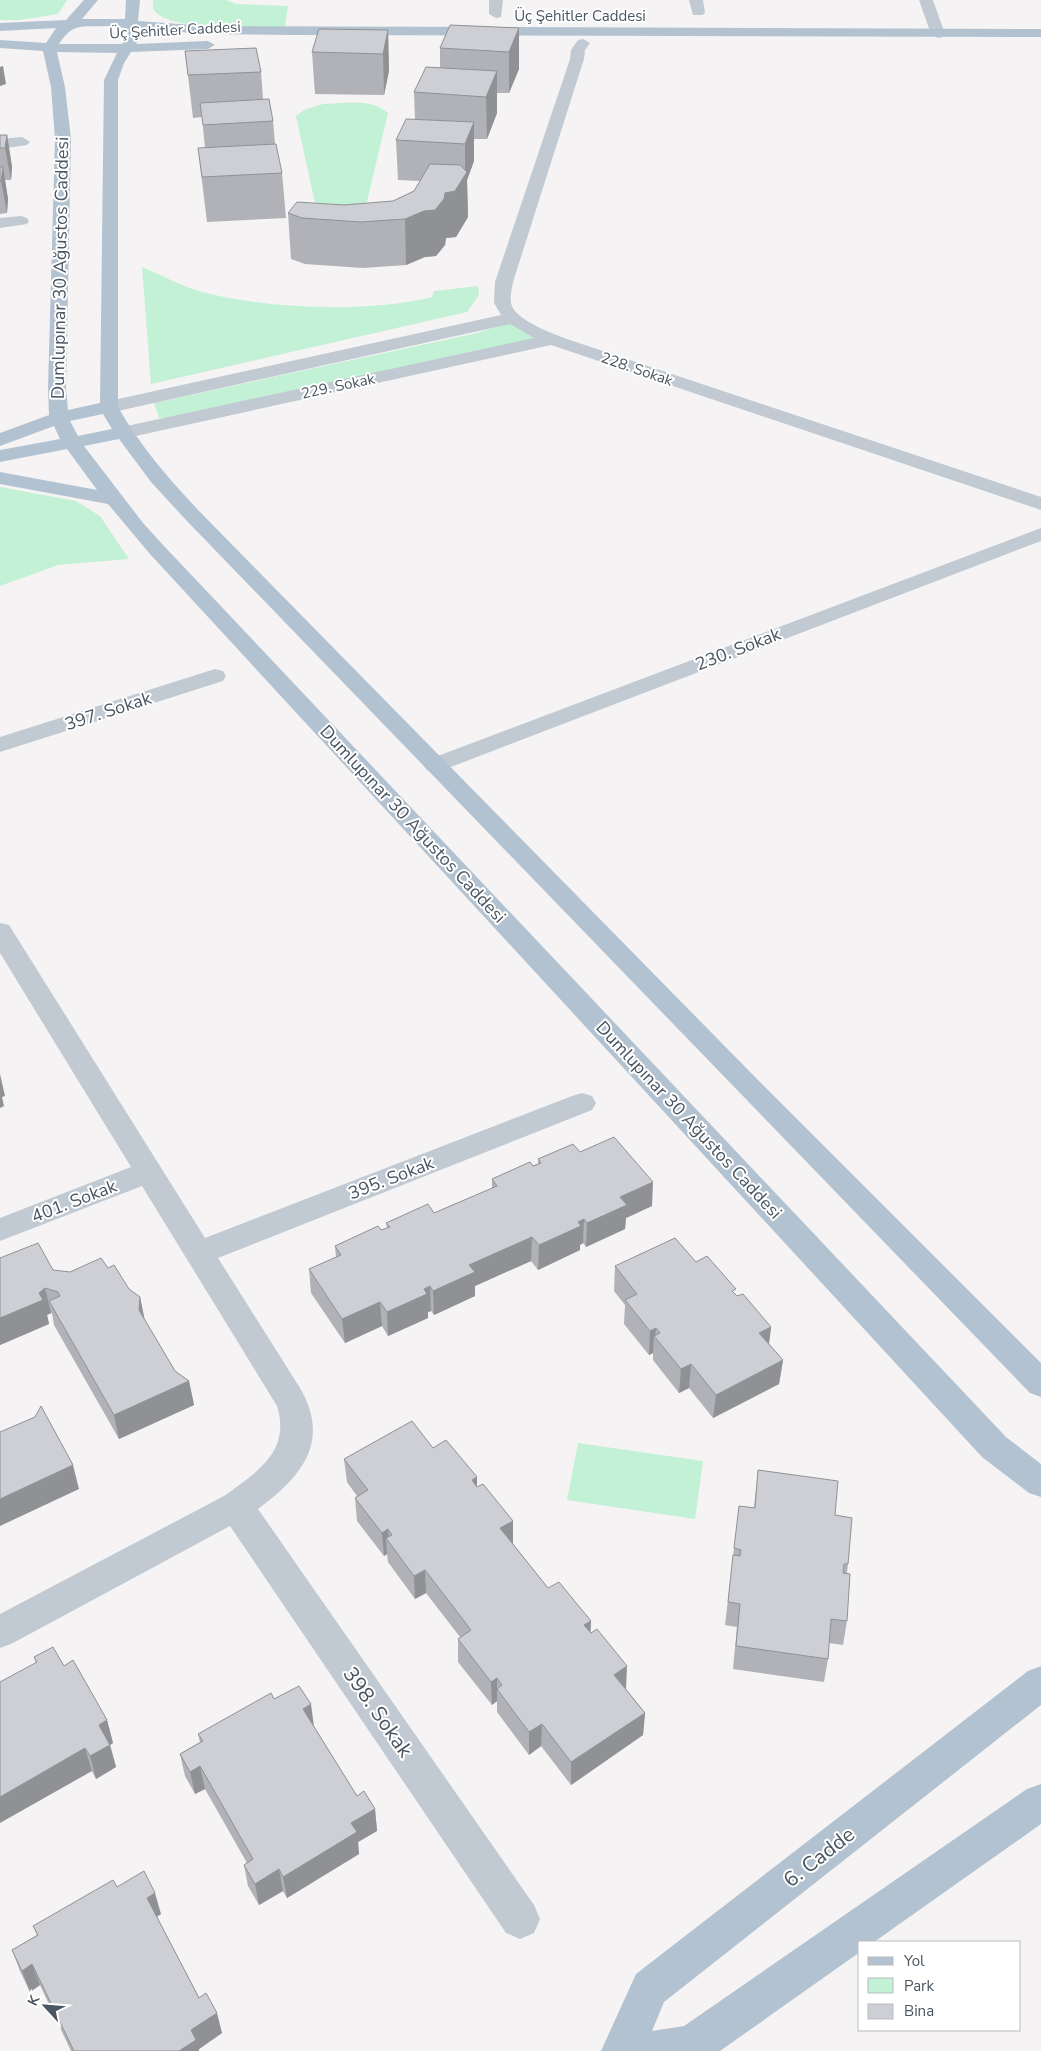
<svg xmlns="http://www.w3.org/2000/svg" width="1041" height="2051" font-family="'Nunito Sans',sans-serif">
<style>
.green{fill:#c3f1d5}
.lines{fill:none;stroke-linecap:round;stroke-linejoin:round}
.minor{fill:#c1cad2;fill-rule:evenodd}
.major{fill:#b3c2d1;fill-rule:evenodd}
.wall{fill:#b0b2b7}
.shaded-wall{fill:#909195}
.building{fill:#cdcfd5;stroke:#909195}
.labels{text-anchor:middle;stroke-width:4;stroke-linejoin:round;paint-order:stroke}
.far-street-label{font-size:15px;fill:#4a5661;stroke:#fff}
.street-label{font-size:18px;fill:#4a5661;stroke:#fff}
.near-street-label{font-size:21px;fill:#4a5661;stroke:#fff}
</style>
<rect width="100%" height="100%" fill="#f5f3f3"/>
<g class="green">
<path d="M0 0H67L58 14 20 20H0Z"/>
<path d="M153 0H226L236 4 288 6 285 27C256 26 168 33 153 9Z"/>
<path d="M323 104C344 103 372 98 388 113L365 210 320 226 296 116 304 110Z"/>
<path d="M142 267C162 275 182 287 202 292 267 309 367 313 432 297L434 291 478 286 479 295 467 312 151 384Z"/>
<path d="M514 320 535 339 172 417 159 418 154 403 477 333Z"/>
<path d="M0 487 76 501 100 516 129 559 58 565 0 586Z"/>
<path d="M578 1443 703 1461 695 1519 567 1500Z"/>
</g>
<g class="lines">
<g class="minor">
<path d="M489 0H503L501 17 496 18 489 14Z"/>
<path d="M689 0H703L705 12 703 15H693Z"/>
<path d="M919 0H933L945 34 943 37 938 38 931 34Z"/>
<path d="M583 39 590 43 585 50 584 59 513 282C512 289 509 299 512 306 518 322 561 337 576 342L1041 497V510L551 345 122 439 115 437 112 433 115 429 122 427 534 338 510 324 109 413 102 411 100 407 102 403 109 401 501 315 494 303 495 282 570 59 571 50 578 40Z"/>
<path d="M22 137 30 142 27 145 0 149V139Z"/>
<path d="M21 216 27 218 29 221 27 224 0 228V218Z"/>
<path d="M1041 528V541L443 770 435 772 427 770 423 765 427 760Z"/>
<path d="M215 669 223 671 226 676 223 681 0 752V737Z"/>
<path d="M0 923 9 925 205 1238 572 1096 582 1093 592 1096 596 1103 592 1110 218 1258 300 1388C331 1441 302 1477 258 1509L534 1905 540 1919 534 1933 520 1939 506 1933 230 1526 13 1643 0 1648V1614L224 1496C257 1472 291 1452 277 1406L142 1186 0 1241V1218L131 1167 0 953Z"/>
</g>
<g class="major">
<path d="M84 0H98L82 19H125L126 0H140L138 21 207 26 1041 29V37L291 35 207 34 140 29 141 37 136 44 208 41 215 45 208 49 131 52 124 63 118 80V407C140 446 169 479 200 512L758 1080 1041 1363V1397L1030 1393 186 520 151 482 119 439 84 446 143 523 164 546 1006 1437 1041 1464V1497L1029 1493 982 1457 150 554 108 504 0 484V472L97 490 67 449 0 462V450L60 439 54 426 0 446V433L49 415 48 388 55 139 51 87 43 51 0 48V40L46 43 56 28 0 31V23L66 20ZM106 26 126 28 127 37 122 44H59C73 22 82 27 106 26ZM57 52 117 53 104 80 100 403 68 410 66 388 71 139 65 87ZM103 414 112 429 78 436 70 421Z"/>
<path d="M1041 1666V1705L664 2002 652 2031 684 2026 1027 1789 1041 1784V1824L874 1942H860V1952L720 2051H601L636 1974 1028 1671Z"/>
</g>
</g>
<g class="wall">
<path d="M519 28V69L509 93H497V113L487 139H474V161L467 180 468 217 456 237 446 238 445 245 436 256 425 257 406 265 363 268 305 264 291 259 288 213 393 201 414 191 420 181 398 180 396 140 415 119 414 92 440 68V48Z"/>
<path d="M388 30 389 71 384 95 315 94 312 52Z"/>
<path d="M185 51 261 72 263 99 273 121 275 144 282 173 286 218 207 222 198 148H205L202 117 193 118Z"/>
<path d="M0 135H7L12 167 11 180H5L8 199 7 213 0 214Z"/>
<path d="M580 1152 652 1206 626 1218 625 1229 586 1247 583 1243 580 1245V1250L538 1270 531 1261 475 1286V1296L434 1315 431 1311 428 1312V1318L388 1336 382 1326 345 1343 311 1293 309 1269 336 1257 335 1246 387 1228 386 1223 434 1213 492 1188V1179L533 1166 538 1164V1159Z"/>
<path d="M0 1258 53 1270 70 1272 108 1268 129 1289 140 1297 144 1319 175 1371 189 1381 194 1405 119 1439 54 1325 52 1313 47 1315 49 1324 0 1345Z"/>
<path d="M696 1262 771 1327 769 1344 783 1360 779 1384 713 1418 689 1388 679 1393 653 1360V1353L649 1355 624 1324 625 1305 614 1291 615 1266Z"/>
<path d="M433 1448 477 1477V1487L513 1544 548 1588 591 1621 590 1632 626 1689 645 1713 643 1735 571 1785 541 1746 529 1755 497 1712V1701L492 1705 458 1662V1639L460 1637 426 1593 415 1599 388 1562 387 1554 384 1556 357 1521 355 1498 357 1496 347 1482 344 1459Z"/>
<path d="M758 1470 835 1515 848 1564 847 1573V1621L843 1645 829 1643 828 1659 824 1682 733 1669 737 1627 725 1625 739 1506 754 1508Z"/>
<path d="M34 1657 64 1666 107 1720 113 1743 110 1745 116 1767 96 1779 36 1663Z"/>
<path d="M274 1699 314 1727 357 1796 375 1809 377 1831 358 1842 359 1854 287 1898 283 1891 259 1905 248 1886 244 1865 247 1863 205 1789 195 1794 185 1776 180 1754 200 1742 198 1734Z"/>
<path d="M117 1887 161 1914 157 1917 199 1998 222 2033 199 2049V2051H71L40 1985 30 1992 20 1971 12 1950 37 1935 33 1926Z"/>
</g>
<g class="shaded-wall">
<path d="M519 28V69L509 93V52Z"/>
<path d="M388 30 389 71 384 95 383 54Z"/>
<path d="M3 66 6 84 0 86V67Z"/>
<path d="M497 71V113L487 139 486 97Z"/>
<path d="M474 122V161L467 180 468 217 456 237 446 238 445 245 436 256 425 257 406 265 405 219 424 211 465 174V144Z"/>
<path d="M7 135 12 167 11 180 5 148Z"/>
<path d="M3 167 8 199 7 213 1 181Z"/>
<path d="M0 1074 5 1096 2 1097 4 1106 0 1108Z"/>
<path d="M653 1182 652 1206 626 1218 625 1229 586 1247 587 1223 620 1197Z"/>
<path d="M584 1219 583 1243 580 1245V1250L538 1270 539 1245 578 1222Z"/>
<path d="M532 1237 531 1261 475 1286V1296L434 1315 433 1291 469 1265Z"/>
<path d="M430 1286 431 1311 428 1312V1318L388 1336 387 1312Z"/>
<path d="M45 1288 51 1313 47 1315 49 1324 0 1345V1318Z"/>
<path d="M140 1297 145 1321 139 1310Z"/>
<path d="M380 1302 382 1326 345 1343 342 1319Z"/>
<path d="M771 1327 768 1351 759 1333Z"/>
<path d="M656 1328 655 1337 654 1336 653 1353 649 1355 650 1331Z"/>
<path d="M783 1360 779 1384 713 1418 716 1395Z"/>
<path d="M691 1364 689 1388 679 1393 681 1369Z"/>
<path d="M189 1381 194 1405 119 1439 114 1415Z"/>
<path d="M73 1465 79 1489 0 1526V1499Z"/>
<path d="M477 1477V1501L472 1480Z"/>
<path d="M513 1521V1544L500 1528Z"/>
<path d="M388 1529 389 1542 386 1538 387 1554 384 1556 382 1533Z"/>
<path d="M425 1570 426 1593 415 1599 414 1576Z"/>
<path d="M591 1621 590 1644 584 1625Z"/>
<path d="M627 1666 626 1689 614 1675Z"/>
<path d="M497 1678V1701L492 1705 491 1682Z"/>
<path d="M311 1704 314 1727 303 1709Z"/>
<path d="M645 1713 643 1735 571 1785V1762Z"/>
<path d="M107 1720 113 1743 110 1745 116 1767 96 1779 90 1756 99 1725Z"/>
<path d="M542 1724 541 1746 529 1755V1732Z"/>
<path d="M85 1748 92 1771 0 1823V1797Z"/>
<path d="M200 1766 205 1789 195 1794 190 1772Z"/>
<path d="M375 1809 377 1831 358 1842 359 1854 287 1898 283 1877 351 1823Z"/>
<path d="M279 1869 283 1891 259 1905 255 1884Z"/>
<path d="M155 1893 161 1914 152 1919 147 1898Z"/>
<path d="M32 1964 40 1985 30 1992 22 1971Z"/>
<path d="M217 2013 222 2033 199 2049V2051H179L191 2030Z"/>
</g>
<g class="building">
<path d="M450 25 519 28 509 52 440 48Z"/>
<path d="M319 29 388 30 383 54 312 52Z"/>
<path d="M256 48 261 72 188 75 185 51Z"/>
<path d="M426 67 497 71 486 97 414 92Z"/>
<path d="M269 99 273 121 203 125 200 103Z"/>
<path d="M406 119 474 122 465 144 396 140Z"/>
<path d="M0 135H7L5 148H0Z"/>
<path d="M276 144 282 173 202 177 198 148Z"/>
<path d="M430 164 460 165 467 172 455 191 445 193 444 199 435 210 424 211 405 219 361 222 302 218 288 213 297 202 344 205 393 201 414 191Z"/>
<path d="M0 167H3L1 181H0Z"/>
<path d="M614 1137 653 1182 620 1197 627 1205 587 1223 584 1219 578 1222 581 1226 539 1245 532 1237 469 1265 475 1272 433 1291 430 1286 424 1289 427 1294 387 1312 380 1302 342 1319 309 1269 341 1255 335 1246 378 1226 381 1230 390 1227 386 1223 428 1204 434 1213 497 1186 492 1179 530 1162 533 1166 541 1163 538 1159 573 1144 580 1152Z"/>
<path d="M675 1238 696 1262 707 1256 736 1289 732 1291 737 1296 743 1294 771 1327 759 1333 783 1360 716 1395 691 1364 681 1369 654 1336 660 1333 656 1328 650 1331 625 1300 637 1294 615 1266Z"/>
<path d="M38 1243 53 1270 70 1272 101 1258 108 1268 114 1265 129 1289 140 1297 139 1310 175 1371 189 1381 114 1415 49 1301 60 1296 58 1292 45 1288 39 1293 43 1300 0 1318V1258Z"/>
<path d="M41 1406 73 1465 0 1499V1432L35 1417Z"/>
<path d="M412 1421 433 1448 446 1440 477 1477 472 1480 477 1487 483 1484 513 1521 500 1528 548 1588 559 1582 591 1621 584 1625 591 1633 597 1629 627 1666 614 1675 645 1713 571 1762 542 1724 529 1732 497 1689 502 1685 497 1678 491 1682 458 1639 471 1630 425 1570 414 1576 386 1538 392 1535 388 1529 382 1533 355 1498 368 1490 344 1459Z"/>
<path d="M758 1470 838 1481 835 1515 852 1518 848 1564H844L843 1573 850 1574 847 1621 831 1619 828 1659 736 1646 740 1604 728 1602 733 1555 740 1556 741 1550 734 1548 739 1506 755 1508Z"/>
<path d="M53 1647 64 1666 73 1660 107 1720 99 1725 110 1745 90 1756 85 1748 0 1797V1682L37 1662 34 1657Z"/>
<path d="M299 1686 311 1704 303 1709 357 1796 364 1791 375 1809 351 1823 357 1832 283 1877 279 1869 255 1884 244 1865 253 1859 200 1766 190 1772 180 1754 203 1741 198 1734 271 1693 274 1699Z"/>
<path d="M144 1871 155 1893 147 1898 199 1998 206 1993 217 2013 191 2030 196 2040 179 2051H74L32 1964 22 1971 12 1950 38 1935 33 1926 113 1880 117 1887Z"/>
</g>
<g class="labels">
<g class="far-street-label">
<text x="580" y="21">Üç Şehitler Caddesi</text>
<text transform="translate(175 30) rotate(-3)" y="5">Üç Şehitler Caddesi</text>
<text transform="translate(637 369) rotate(19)" y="5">228. Sokak</text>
<text transform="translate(338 386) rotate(-12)" y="5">229. Sokak</text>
</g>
<g class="street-label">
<text transform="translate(60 268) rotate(-89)" y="6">Dumlupınar 30 Ağustos Caddesi</text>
<text transform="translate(738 649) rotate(-21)" y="6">230. Sokak</text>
<text transform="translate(108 711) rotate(-18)" y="6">397. Sokak</text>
<text transform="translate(413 824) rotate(47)" y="6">Dumlupınar 30 Ağustos Caddesi</text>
<text transform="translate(689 1120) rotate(47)" y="6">Dumlupınar 30 Ağustos Caddesi</text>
<text transform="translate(391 1178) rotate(-21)" y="6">395. Sokak</text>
<text transform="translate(74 1201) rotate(-21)" y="6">401. Sokak</text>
</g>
<g class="near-street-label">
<text transform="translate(378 1712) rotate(55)" y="7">398. Sokak</text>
<text transform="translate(819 1857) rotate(-38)" y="7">6. Cadde</text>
</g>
</g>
<rect x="858" y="1941" width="162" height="90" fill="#ffffff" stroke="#b7bbc0"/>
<rect x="868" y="1957" width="25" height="8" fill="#b3c2d1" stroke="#b7bbc0"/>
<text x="904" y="1966" font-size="15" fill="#4a5661">Yol</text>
<rect x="868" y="1978" width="25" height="15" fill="#c3f1d5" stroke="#b7bbc0"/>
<text x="904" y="1991" font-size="15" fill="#4a5661">Park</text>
<rect x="868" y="2004" width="25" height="15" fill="#cdcfd5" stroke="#b7bbc0"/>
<text x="904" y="2016" font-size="15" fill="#4a5661">Bina</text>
<g transform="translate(45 2006) rotate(296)" stroke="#ffffff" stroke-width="4" paint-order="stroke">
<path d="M0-4L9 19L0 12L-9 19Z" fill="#4a5661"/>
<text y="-8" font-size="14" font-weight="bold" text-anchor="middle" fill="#4a5661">K</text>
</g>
</svg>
